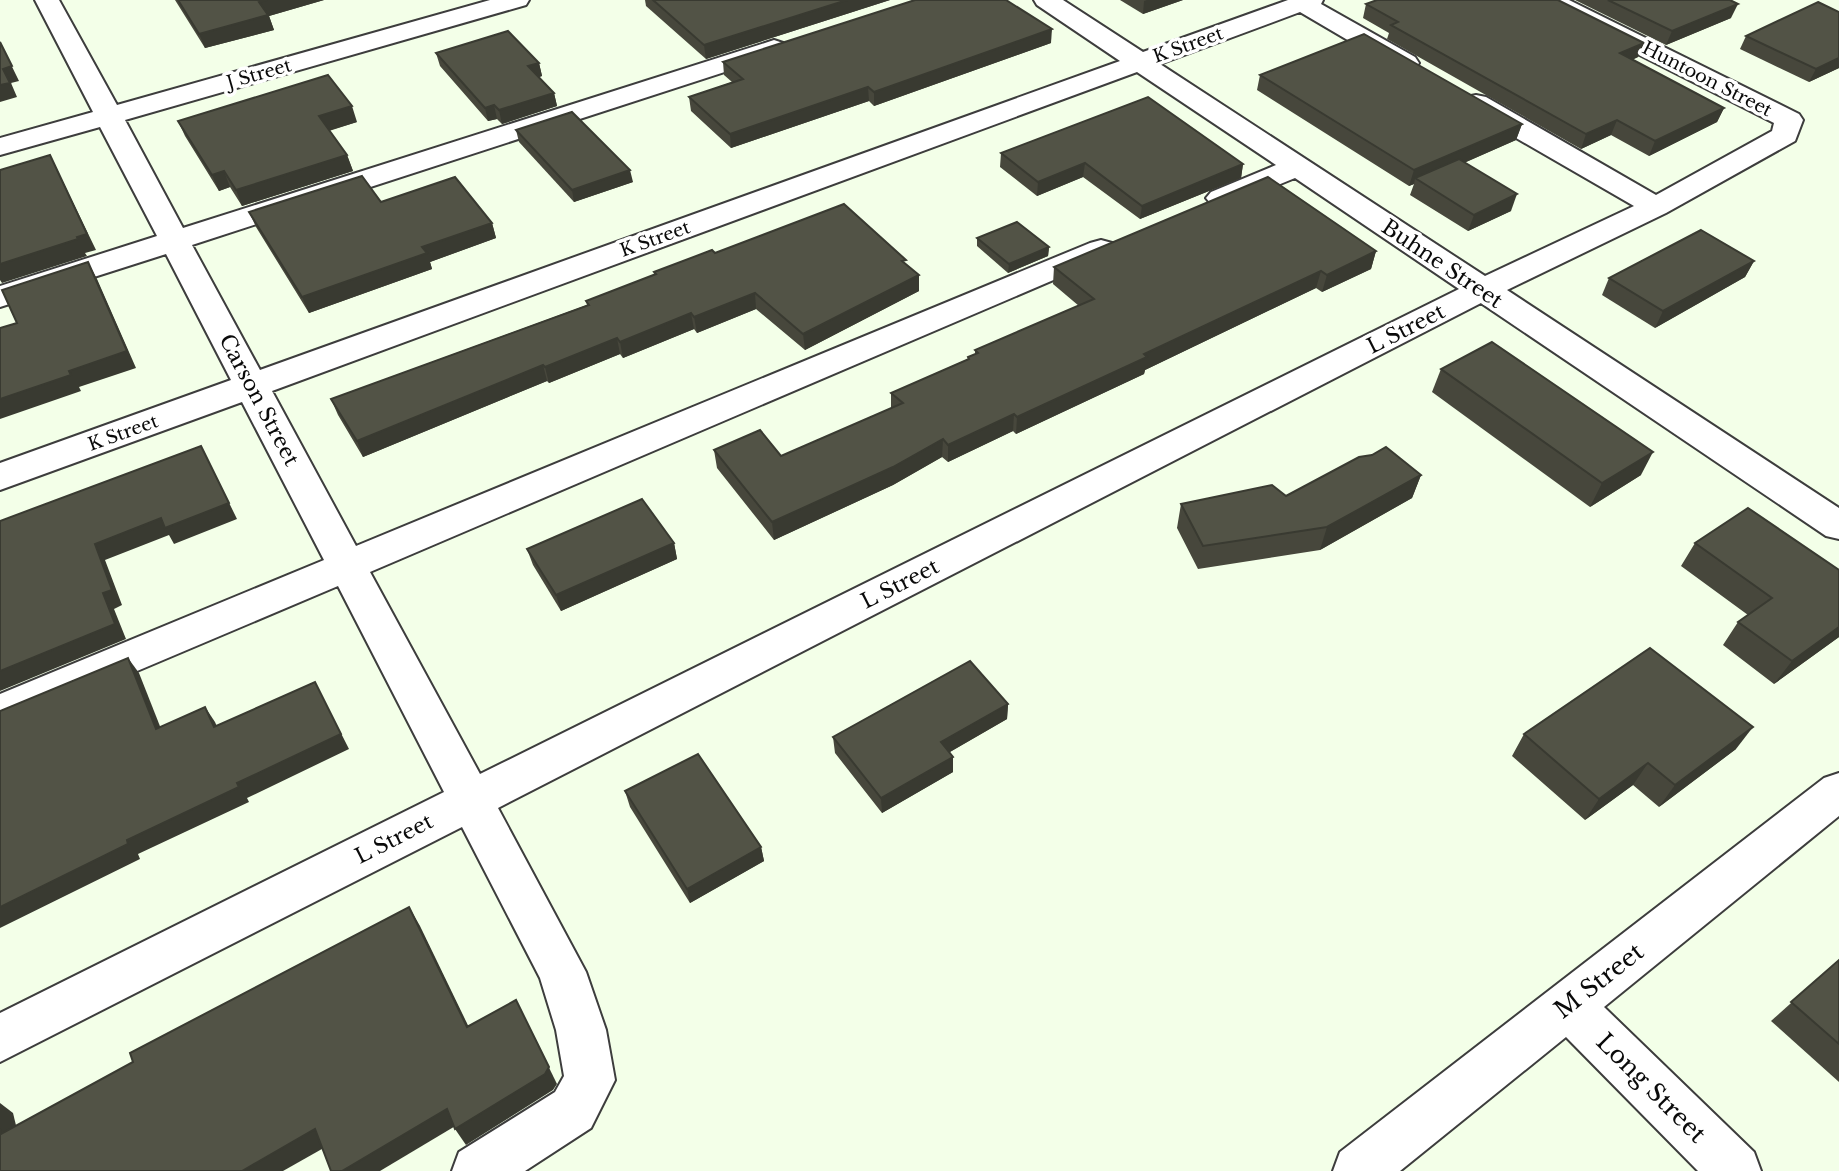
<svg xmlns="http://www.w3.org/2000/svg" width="1839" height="1171" font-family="'Libre Baskerville',serif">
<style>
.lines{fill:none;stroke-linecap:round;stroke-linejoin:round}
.minor-casing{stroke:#3d3d3d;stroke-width:4}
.minor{fill:#fff;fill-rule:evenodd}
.wall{fill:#47473c}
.shaded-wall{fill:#393a31}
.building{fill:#525346;stroke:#393a31;stroke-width:2}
.labels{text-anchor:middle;stroke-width:7;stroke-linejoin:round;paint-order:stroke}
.far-street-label{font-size:18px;fill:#0a0a0a;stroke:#fff}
.street-label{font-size:21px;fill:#0a0a0a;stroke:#fff}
.near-street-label{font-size:24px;fill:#0a0a0a;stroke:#fff}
</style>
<rect width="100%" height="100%" fill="#f3ffe8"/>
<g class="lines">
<g class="minor-casing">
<g id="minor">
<path d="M35 0H59L117 105 490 0H529L526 5 125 120 183 228 765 43 774 40 783 43 787 48 783 53 192 245 260 370 1120 61 1037 5 1034 0H1063L1143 52 1288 0H1323L1321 4 1415 57 1419 63 1415 69 1406 71 1397 69 1300 12 1160 64 1485 276 1634 206 1466 109 1462 103 1466 97 1476 95 1486 97 1656 195 1772 131 1774 123 1541 5 1538 0H1569L1799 114 1803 120 1795 141 1666 213 1507 290 1839 508V539L1826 536 1481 303 498 808 586 972 606 1030 615 1080 591 1128 525 1171H452L459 1152 555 1092 564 1076 556 1030 540 978 462 827 0 1062V1013L444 792 338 586 0 729V694L324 560 242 402 0 490V463L231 380 166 254 0 307V286L157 236 100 127 0 155V138L93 112ZM1137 72 1276 165 1211 192 1206 198 1211 204 1221 207 1231 204 1295 178 1459 289 480 774 370 572 1112 255 1116 249 1112 243 1101 240 1090 243 356 546 272 391Z"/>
<path d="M1839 773V816L1604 1007 1754 1152 1761 1171H1698L1566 1037 1400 1171H1333L1340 1152 1824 778Z"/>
</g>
</g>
<use href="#minor" class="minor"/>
</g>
<g class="wall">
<path d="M175 0H324L269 16 274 30 205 48Z"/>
<path d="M645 0H890L706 59 646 6Z"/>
<path d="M1120 0H1183L1143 14Z"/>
<path d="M1575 0H1730L1731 18 1666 45Z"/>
<path d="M1366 4 1644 43 1638 57 1632 60 1724 108 1717 122 1649 156 1611 135 1581 149 1387 39 1389 33 1363 18Z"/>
<path d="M1839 12V68L1809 82 1740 49 1746 36Z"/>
<path d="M1051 43 874 106 869 101 731 148 691 111 689 97 732 82 724 75 723 62Z"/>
<path d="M436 53 539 63 542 76 539 77 554 93 557 106 502 124 497 119 488 121 440 66Z"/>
<path d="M1260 75 1522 124 1516 140 1464 163 1511 211 1468 231 1410 195 1414 184 1409 186 1257 90Z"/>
<path d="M178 121 357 122 329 131 347 155 353 171 242 206 230 187 219 191 185 136Z"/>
<path d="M516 130 633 182 574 202 519 142Z"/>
<path d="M1001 153 1243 164 1241 178 1140 219 1083 177 1037 196 1000 167Z"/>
<path d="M249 212 492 223 496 238 430 262 432 269 309 313 256 227Z"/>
<path d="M977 238 1049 247 1048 256 1008 273 977 246Z"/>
<path d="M1376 251 1371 269 1322 292 1316 288 1145 370 1144 374 1016 434 1013 431 948 462 942 457 893 485 774 540 717 468 714 450 781 456 891 408V393L968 359V357L975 354V350L1079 306 1053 284 1054 267Z"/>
<path d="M715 253 906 264 919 291 805 350 756 309 697 333 694 329 623 358 620 354 549 383 547 381 363 457 338 415 331 399 587 305 586 301 655 275 654 272Z"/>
<path d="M1754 261 1745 277 1655 328 1602 295 1609 278Z"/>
<path d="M1441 369 1641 475 1590 507 1432 392Z"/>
<path d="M1421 475 1412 498 1320 550 1198 569 1177 528 1181 504 1286 496Z"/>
<path d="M674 543 677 559 561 611 533 565 527 549Z"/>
<path d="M1695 543 1839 570V637L1774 684 1723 645 1738 622 1748 615 1681 566Z"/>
<path d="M1008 704 1007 719 950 752 953 772 882 813 835 753 833 737Z"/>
<path d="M1524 734 1736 749 1659 807 1633 785 1585 820 1512 756Z"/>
<path d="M625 791 761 847 764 861 690 903 630 807Z"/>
<path d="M1839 960V1082L1771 1021Z"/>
</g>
<g class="shaded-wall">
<path d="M267 0H324L269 16 274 30 205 48 199 34 259 2Z"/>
<path d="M847 0H890L706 59 704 45Z"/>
<path d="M1147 0H1183L1143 14 1144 1Z"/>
<path d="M1738 4 1731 18 1666 45 1672 31Z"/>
<path d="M1052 29 1051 43 874 106V92Z"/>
<path d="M0 42 19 81 11 83 17 97 0 102V85L3 69Z"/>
<path d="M1644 43 1638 57 1614 68 1620 53Z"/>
<path d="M1839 58V68L1809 82 1816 69Z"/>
<path d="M539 63 542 76 531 80 528 66Z"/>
<path d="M868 87 869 101 731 148 730 134Z"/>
<path d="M554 93 557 106 502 124 499 110Z"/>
<path d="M494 105 497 119 488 121 485 108Z"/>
<path d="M352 106 357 122 324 132 319 116Z"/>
<path d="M1724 108 1717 122 1649 156 1655 141Z"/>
<path d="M1617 120 1611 135 1581 149 1586 134Z"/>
<path d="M1522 124 1516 140 1420 182 1415 178 1414 184 1409 186 1414 170Z"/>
<path d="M50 155 96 250 85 253 87 256 2 283 0 280V264Z"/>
<path d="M347 155 353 171 242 206 236 190Z"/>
<path d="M1085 163 1083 177 1037 196 1038 182Z"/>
<path d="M1243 164 1241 178 1140 219 1142 206Z"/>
<path d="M630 170 633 182 574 202 572 190Z"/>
<path d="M224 171 230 187 219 191 212 175Z"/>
<path d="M1517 194 1511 211 1468 231 1474 215Z"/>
<path d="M492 223 496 238 430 262 432 269 309 313 302 297 422 247Z"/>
<path d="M1049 247 1048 256 1008 273 1009 264Z"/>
<path d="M1376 251 1371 269 1322 292 1327 275Z"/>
<path d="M1754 261 1745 277 1655 328 1663 311Z"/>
<path d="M88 262 97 279 136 368 79 387 81 391 0 419V399L69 371Z"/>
<path d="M1321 271 1316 288 1145 370 1144 374 1016 434 1017 417 1144 354Z"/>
<path d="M919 275V291L805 350 803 334Z"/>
<path d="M755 293 756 309 697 333 694 317Z"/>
<path d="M691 313 694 329 623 358 620 342Z"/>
<path d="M617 338 620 354 549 383 545 367Z"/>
<path d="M543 365 547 381 363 457 357 441Z"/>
<path d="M1014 414 1013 431 948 462V445Z"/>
<path d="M943 439 942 457 893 485 774 540 772 522Z"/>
<path d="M1653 452 1641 475 1590 507 1602 483Z"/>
<path d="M209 462 237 519 174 544 169 535 105 560 122 605 114 609 126 639 0 691V671L103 593 95 544Z"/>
<path d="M1421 475 1412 498 1320 550 1327 527Z"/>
<path d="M674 543 677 559 561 611 556 595Z"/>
<path d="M1839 627V637L1774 684 1792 661Z"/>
<path d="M128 658 139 673 167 744 156 729Z"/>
<path d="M315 682 349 749 247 798 249 802 138 854 140 859 0 928V907L237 783Z"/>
<path d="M1008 704 1007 719 941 757V742Z"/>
<path d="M205 707 215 722 224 742 214 727Z"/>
<path d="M1753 727 1736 749 1659 807 1675 785Z"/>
<path d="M953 757V772L882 813 881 798Z"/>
<path d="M1648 763 1633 785 1585 820 1599 799Z"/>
<path d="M761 847 764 861 690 903 687 889Z"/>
<path d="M409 907 420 926 477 1044 467 1027Z"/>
<path d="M516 1000 557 1084 553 1090 466 1145 455 1129Z"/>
<path d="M0 1103 13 1113 22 1150 1 1134 0 1129Z"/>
<path d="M447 1109 457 1125 380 1171H342Z"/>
<path d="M315 1129 329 1145 283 1171H242Z"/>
</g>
<g class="building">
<path d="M178 0H267L259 2 268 15 199 34Z"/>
<path d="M653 0H847L704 45Z"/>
<path d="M915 0H1006L1052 29 874 92 868 87 730 134 689 97 743 79 723 62Z"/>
<path d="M1377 0H1558L1644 43 1620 53 1724 108 1655 141 1617 120 1586 134 1391 25 1398 22 1366 4Z"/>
<path d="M1608 0H1730L1738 4 1672 31Z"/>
<path d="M1818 2 1839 12V58L1816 69 1746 36Z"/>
<path d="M508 31 539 63 528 66 554 93 499 110 494 105 485 108 436 53Z"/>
<path d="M1364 34 1522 124 1414 170 1260 75Z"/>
<path d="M0 42 12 66 3 69 10 83 0 85Z"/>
<path d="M328 75 352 106 319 116 347 155 236 190 224 171 212 175 178 121Z"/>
<path d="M1148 97 1243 164 1142 206 1085 163 1038 182 1001 153Z"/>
<path d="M572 112 630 170 572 190 516 130Z"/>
<path d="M50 155 87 234 77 237 78 239 0 264V170Z"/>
<path d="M1459 159 1517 194 1474 215 1415 178Z"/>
<path d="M362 176 381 202 455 177 492 223 422 247 427 253 302 297 249 212Z"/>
<path d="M1268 177 1376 251 1327 275 1321 271 1144 354 1147 357 1017 417 1014 414 948 445 943 439 893 467 772 522 714 450 760 430 781 456 903 403 891 393 969 359 968 357 978 353 975 350 1094 299 1054 267Z"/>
<path d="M844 204 906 260 902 261 919 275 803 334 755 293 694 317 691 313 620 342 617 338 545 367 543 365 357 441 331 399 589 305 586 301 656 274 654 272 712 250 715 253Z"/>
<path d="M1017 222 1049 247 1009 264 977 238Z"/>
<path d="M1701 230 1754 261 1663 311 1609 278Z"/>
<path d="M88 262 127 351 69 371 71 375 0 399V328L17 323 2 290Z"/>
<path d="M1492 342 1653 452 1602 483 1441 369Z"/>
<path d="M201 446 229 503 165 528 161 518 95 544 112 590 103 593 115 624 0 671V521Z"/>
<path d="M1386 447 1421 475 1327 527 1203 546 1181 504 1272 485 1286 496 1359 457 1372 455Z"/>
<path d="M642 499 674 543 556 595 527 549Z"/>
<path d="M1748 508 1839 570V627L1792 661 1738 622 1772 598 1695 543Z"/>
<path d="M1650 648 1753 727 1675 785 1648 763 1599 799 1524 734Z"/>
<path d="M128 658 156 729 205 707 214 727 315 682 341 734 237 783 239 787 127 840 128 844 0 907V711Z"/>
<path d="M970 661 1008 704 941 742 953 757 881 798 833 737Z"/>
<path d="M698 754 761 847 687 889 625 791Z"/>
<path d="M409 907 467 1027 516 1000 549 1067 545 1074 455 1129 447 1109 342 1171H331L315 1129 242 1171H0V1129L1 1134 133 1062 130 1053Z"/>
<path d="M1839 960V1044L1791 1002Z"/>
</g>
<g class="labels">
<g class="far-street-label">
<text transform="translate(1188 45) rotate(-20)" y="6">K Street</text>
<text transform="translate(259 74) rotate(-16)" y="6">J Street</text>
<text transform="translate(1707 79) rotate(27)" y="6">Huntoon Street</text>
<text transform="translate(655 239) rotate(-20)" y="6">K Street</text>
<text transform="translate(123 433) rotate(-20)" y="6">K Street</text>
</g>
<g class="street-label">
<text transform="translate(1442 264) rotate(34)" y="7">Buhne Street</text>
<text transform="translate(1406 329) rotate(-27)" y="7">L Street</text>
<text transform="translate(259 400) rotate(62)" y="7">Carson Street</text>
<text transform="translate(900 584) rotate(-27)" y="7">L Street</text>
<text transform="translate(394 839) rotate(-27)" y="7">L Street</text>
</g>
<g class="near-street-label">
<text transform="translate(1599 981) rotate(-38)" y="8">M Street</text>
<text transform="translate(1651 1088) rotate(45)" y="8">Long Street</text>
</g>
</g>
</svg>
